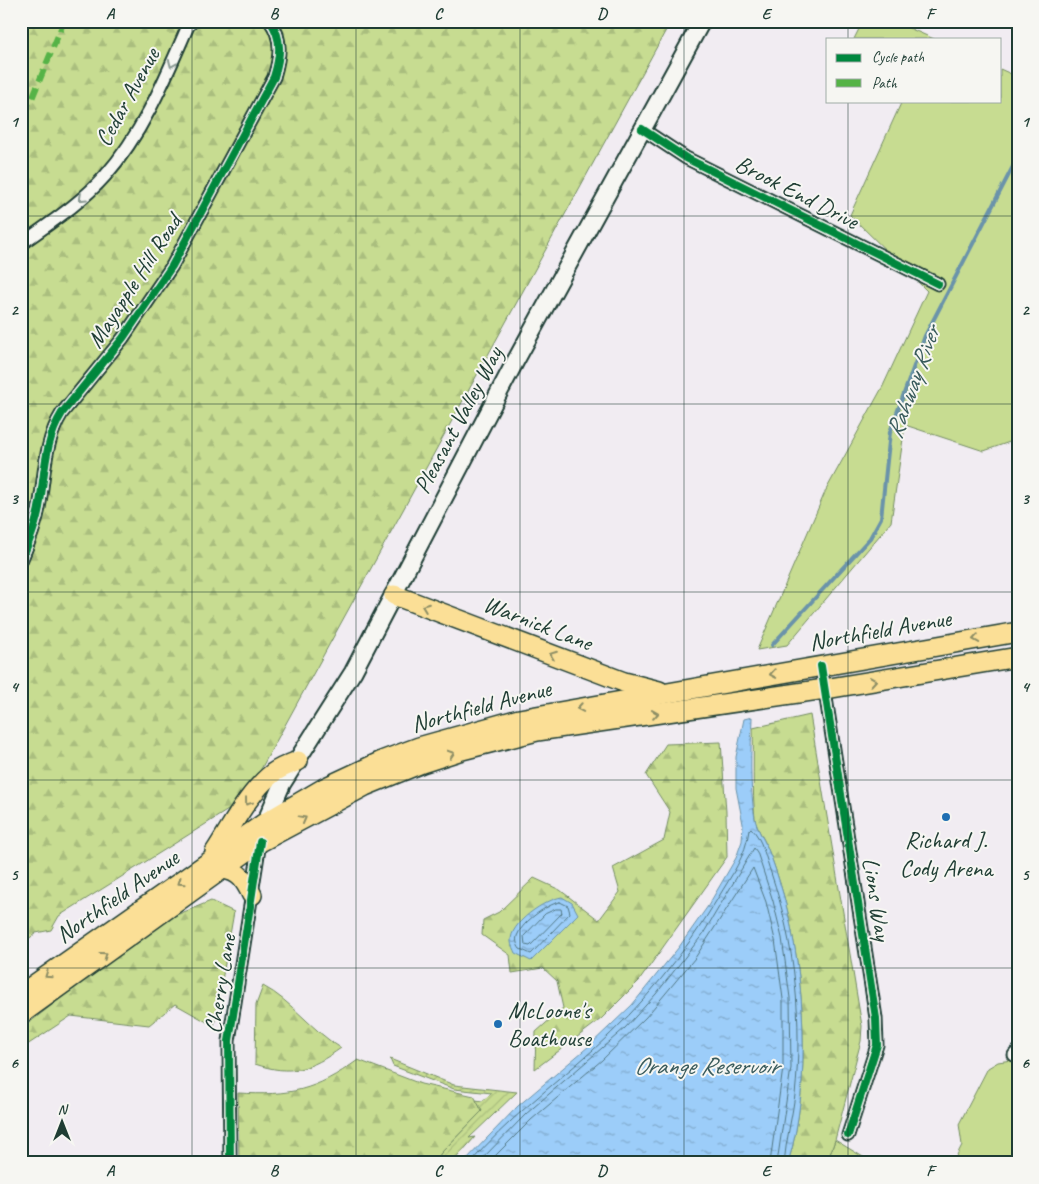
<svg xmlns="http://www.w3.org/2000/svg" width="1039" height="1184" font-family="Caveat,sans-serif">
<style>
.green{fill:#c7dc91;stroke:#738c62}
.forest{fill:url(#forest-firs);stroke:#738c62}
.garden{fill:url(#garden-furrows);stroke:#738c62}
.water{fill:url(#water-ripples);stroke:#6a93aa}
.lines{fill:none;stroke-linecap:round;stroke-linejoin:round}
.shore{stroke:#517783;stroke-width:1}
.stream{stroke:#6a93aa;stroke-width:4}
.minor-casing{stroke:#1f3d34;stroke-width:15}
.secondary-casing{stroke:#1f3d34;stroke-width:20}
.primary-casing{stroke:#1f3d34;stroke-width:22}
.minor{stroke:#f6f6f2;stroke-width:11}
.secondary{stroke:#f6f6f2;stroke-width:16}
.primary{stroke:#fbdf96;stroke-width:19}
.quiet{stroke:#55b346;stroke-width:6;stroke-dasharray:12 6;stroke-linecap:butt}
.cycleway-casing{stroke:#f6f6f2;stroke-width:11}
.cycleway{stroke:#00873e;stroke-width:8}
.oneway{stroke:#8a9a93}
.oneway2{stroke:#8d8e65}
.grid{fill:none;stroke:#1f3d34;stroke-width:1;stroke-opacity:0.55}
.poi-dot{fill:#1f6fb2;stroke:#f6f6f2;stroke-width:2}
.labels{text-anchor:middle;stroke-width:4;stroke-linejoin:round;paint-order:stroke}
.street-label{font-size:24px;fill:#1f3d34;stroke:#f6f6f2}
.poi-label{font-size:24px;fill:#1f3d34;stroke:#f6f6f2}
.water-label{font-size:25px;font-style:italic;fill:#385a5b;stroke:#f6f6f2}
.neatline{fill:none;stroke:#1f3d34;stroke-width:2}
.grid-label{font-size:16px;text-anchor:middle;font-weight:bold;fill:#1f3d34}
</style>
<defs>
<pattern id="forest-firs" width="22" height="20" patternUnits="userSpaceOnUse" patternTransform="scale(1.25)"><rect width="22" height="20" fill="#c7dc91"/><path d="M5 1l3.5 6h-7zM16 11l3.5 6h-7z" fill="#aabe7e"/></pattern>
<pattern id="garden-furrows" width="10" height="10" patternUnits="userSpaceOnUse" patternTransform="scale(1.25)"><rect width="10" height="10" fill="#c7dc91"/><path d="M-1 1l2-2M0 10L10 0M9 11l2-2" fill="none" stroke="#aabe7e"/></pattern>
<pattern id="water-ripples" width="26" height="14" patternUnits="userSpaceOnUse" patternTransform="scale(1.25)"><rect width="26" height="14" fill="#9ccdf9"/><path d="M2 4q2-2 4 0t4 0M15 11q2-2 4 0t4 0" fill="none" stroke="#7fa8ca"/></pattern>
</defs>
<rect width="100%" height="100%" fill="#f1ecf2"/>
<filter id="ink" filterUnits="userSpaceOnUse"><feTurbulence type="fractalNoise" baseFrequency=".02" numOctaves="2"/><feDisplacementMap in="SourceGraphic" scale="10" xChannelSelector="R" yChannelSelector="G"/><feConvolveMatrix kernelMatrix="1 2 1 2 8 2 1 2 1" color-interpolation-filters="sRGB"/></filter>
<g filter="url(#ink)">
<g class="green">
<path d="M863 21H893L934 39H854Z"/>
<path d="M1000 69 1018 77V439L984 451 905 425 891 522 787 645 757 650 826 490 883 386 927 291 850 215 902 101H1000Z"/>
<path d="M1018 1059V1163H953L962 1145 959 1124 988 1068 998 1062Z"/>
<path d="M835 1140 873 1163H827Z"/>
</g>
<g class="forest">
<path d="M21 21H671L244 800 59 916 51 930 36 933 21 945Z"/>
<path d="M810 715 862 1026 861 1041 835 1140 827 1163H788C812 1084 805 976 784 897 779 880 774 863 767 847 764 838 756 828 755 819 752 789 754 758 753 728Z"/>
<path d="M721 742 726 812 727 857 639 981 601 1019 535 1069 536 1032 563 1008 557 981 543 968 512 973 510 955 482 935 483 920 499 912 534 878 560 890 599 920 620 892 613 868 664 840 670 812 646 775 666 744Z"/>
<path d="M211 901 234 912 214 1026 175 1004 149 1025 71 1016 21 1049V1029L159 922Z"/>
<path d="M263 986C292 1001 312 1031 341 1048 310 1070 291 1076 255 1064L256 1005Z"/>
<path d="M358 1060 421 1084 474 1096 482 1111 441 1153 435 1163H239L238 1093C290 1096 315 1091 358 1060Z"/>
</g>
<path class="garden" d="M390 1059 454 1085 517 1092 469 1138 475 1137 452 1163H435L441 1153 482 1111 476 1100 482 1101 492 1093 454 1089 393 1066Z"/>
<g class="water">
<path d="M752 717C751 751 749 785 755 819 757 829 763 838 767 847 774 863 779 880 784 897 805 975 812 1084 788 1163H463L518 1106 589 1046 632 1005 679 947 708 906 736 858 742 841 743 824 736 788V757L744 719Z"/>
<path d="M562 897 572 903 578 914 531 961 515 953C514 950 511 945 511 942 509 923 546 899 562 897Z"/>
</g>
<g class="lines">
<g class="shore">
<path d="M560 902 568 906 570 913 531 954 520 949C517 945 515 939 518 934 523 922 547 904 560 902Z"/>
<path d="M556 909H561L562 913 530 946 525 945 524 936 545 914Z"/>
<path d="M470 1163C507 1120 551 1087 593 1050 642 1006 684 955 718 898 731 876 746 856 749 830L751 828C762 838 766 859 771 873 795 943 803 1022 795 1095 792 1118 786 1140 784 1163"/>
<path d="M478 1163 526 1114 625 1028 656 994 703 934 754 848 757 852 773 901 782 938 790 998 791 1068 777 1163"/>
<path d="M488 1163 531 1120 602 1060 646 1017 695 958 753 868 766 902 775 940 783 999V1068L770 1163"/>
</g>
<path class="stream" d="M772 645 870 538 881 518 890 432 925 336 1018 157"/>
<g class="minor-casing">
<g id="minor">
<path d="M642 129 686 158 938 284"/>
<path d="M21 244C50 223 81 203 105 176 143 133 165 79 188 26L193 21"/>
<path d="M21 561C29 542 37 523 40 502 45 471 45 440 62 413L123 338 172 266 274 77C280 57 283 39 270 21"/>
<path d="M821 666 876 1018 877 1045 848 1135"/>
<path d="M1014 1055 1018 1051"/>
<path d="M230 1163 229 1041 260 842"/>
</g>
</g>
<g class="secondary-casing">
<path id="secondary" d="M262 830 282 784 353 672 516 360 702 21"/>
</g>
<g class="primary-casing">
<g id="primary">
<path d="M394 595 624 682 659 691"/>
<path d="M215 852C232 826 248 793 273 773 280 768 290 764 298 761"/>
<path d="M223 869C240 871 245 881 252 895"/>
<path d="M21 994 263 824 326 787 384 760 419 747 519 719 1018 632"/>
<path d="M21 1014 260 842 365 786 422 763 462 750 537 731 825 689 1018 657"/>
</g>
</g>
<use href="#minor" class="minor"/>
<use href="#secondary" class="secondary"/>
<use href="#primary" class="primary"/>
<path class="quiet" d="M21 111 31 101 64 21"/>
<g class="cycleway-casing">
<g id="cycleway">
<path d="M642 129 686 158 938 284"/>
<path d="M21 561C29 542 37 523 40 502 45 471 45 440 62 413L123 338 172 266 274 77C280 57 283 39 270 21"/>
<path d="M821 666 876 1018 877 1045 848 1135"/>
<path d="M230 1163 229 1041 260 842"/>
</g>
</g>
<use href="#cycleway" class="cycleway"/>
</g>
<defs><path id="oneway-chevron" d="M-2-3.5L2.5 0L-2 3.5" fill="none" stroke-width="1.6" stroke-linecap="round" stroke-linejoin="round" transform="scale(1.25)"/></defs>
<g class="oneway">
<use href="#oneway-chevron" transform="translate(172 64) rotate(113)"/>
<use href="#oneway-chevron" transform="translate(82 198) rotate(137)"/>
</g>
<g class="oneway2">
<use href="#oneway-chevron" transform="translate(425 607) rotate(-159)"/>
<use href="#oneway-chevron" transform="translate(976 639) rotate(171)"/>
<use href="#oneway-chevron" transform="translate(553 655) rotate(-159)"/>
<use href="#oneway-chevron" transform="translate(773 674) rotate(170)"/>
<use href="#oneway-chevron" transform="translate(873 681) rotate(-9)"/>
<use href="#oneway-chevron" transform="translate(580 708) rotate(170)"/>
<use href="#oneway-chevron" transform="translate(655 714) rotate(-8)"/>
<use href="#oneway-chevron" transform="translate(451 754) rotate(-18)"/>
<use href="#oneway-chevron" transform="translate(248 802) rotate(127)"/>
<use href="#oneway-chevron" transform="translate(303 819) rotate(-29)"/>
<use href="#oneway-chevron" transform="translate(181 882) rotate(145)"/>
<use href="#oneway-chevron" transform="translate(104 955) rotate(-36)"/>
<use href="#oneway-chevron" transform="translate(48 975) rotate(145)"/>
</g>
</g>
<path class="grid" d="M192 21V1163M356 21V1163M520 21V1163M684 21V1163M848 21V39M848 101V1163M21 216H1018M21 404H1018M21 592H1018M21 780H1018M21 968H1018"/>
<g class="poi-dot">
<circle cx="946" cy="817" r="5"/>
<circle cx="498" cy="1024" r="5"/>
</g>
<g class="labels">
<g class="street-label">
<text transform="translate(127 97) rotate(-61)" y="8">Cedar Avenue</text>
<text transform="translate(797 192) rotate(27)" y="8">Brook End Drive</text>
<text transform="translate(134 281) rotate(-57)" y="8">Mayapple Hill Road</text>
<text transform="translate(458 420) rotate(-62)" y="8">Pleasant Valley Way</text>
<text transform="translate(538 623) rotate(21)" y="8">Warnick Lane</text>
<text transform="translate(880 630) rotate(-10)" y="8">Northfield Avenue</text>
<text transform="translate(481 706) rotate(-15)" y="8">Northfield Avenue</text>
<text transform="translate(117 896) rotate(-35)" y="8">Northfield Avenue</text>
<text transform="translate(877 899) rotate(81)" y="8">Lions Way</text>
<text transform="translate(220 984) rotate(-81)" y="8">Cherry Lane</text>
</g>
<g class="poi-label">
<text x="946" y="848">Richard J.<tspan x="946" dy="28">Cody Arena</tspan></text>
<text x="508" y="1018" text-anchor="start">McLoone's<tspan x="508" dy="28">Boathouse</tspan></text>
</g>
<g class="water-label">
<text transform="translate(912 382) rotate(-70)" y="9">Rahway River</text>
<text x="706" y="1074">Orange Reservoir</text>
</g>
</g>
<rect width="1039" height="1184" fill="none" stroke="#f6f6f2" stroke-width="55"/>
<rect x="826" y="38" width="175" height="65" fill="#f6f6f2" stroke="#a0aca6"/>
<rect x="836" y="54" width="25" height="8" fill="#00873e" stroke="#a0aca6"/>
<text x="872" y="62" font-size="15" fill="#1f3d34">Cycle path</text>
<rect x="836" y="79" width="25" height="8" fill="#55b346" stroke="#a0aca6"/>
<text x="872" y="88" font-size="15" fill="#1f3d34">Path</text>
<g transform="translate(62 1122)" stroke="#f6f6f2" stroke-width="4" paint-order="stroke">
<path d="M0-4L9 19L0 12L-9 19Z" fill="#1f3d34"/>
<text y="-8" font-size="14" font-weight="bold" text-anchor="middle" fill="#1f3d34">N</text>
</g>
<rect x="28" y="28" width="984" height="1128" class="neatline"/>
<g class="grid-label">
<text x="110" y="19">A</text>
<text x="274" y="19">B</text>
<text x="438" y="19">C</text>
<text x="602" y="19">D</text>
<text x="766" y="19">E</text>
<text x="930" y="19">F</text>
<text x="14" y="127">1</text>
<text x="1025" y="127">1</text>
<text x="14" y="315">2</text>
<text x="1025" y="315">2</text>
<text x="14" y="504">3</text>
<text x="1025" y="504">3</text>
<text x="14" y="692">4</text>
<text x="1025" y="692">4</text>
<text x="14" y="880">5</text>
<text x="1025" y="880">5</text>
<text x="14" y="1068">6</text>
<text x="1025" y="1068">6</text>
<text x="110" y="1176">A</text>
<text x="274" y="1176">B</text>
<text x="438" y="1176">C</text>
<text x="602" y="1176">D</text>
<text x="766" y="1176">E</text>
<text x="930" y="1176">F</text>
</g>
</svg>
